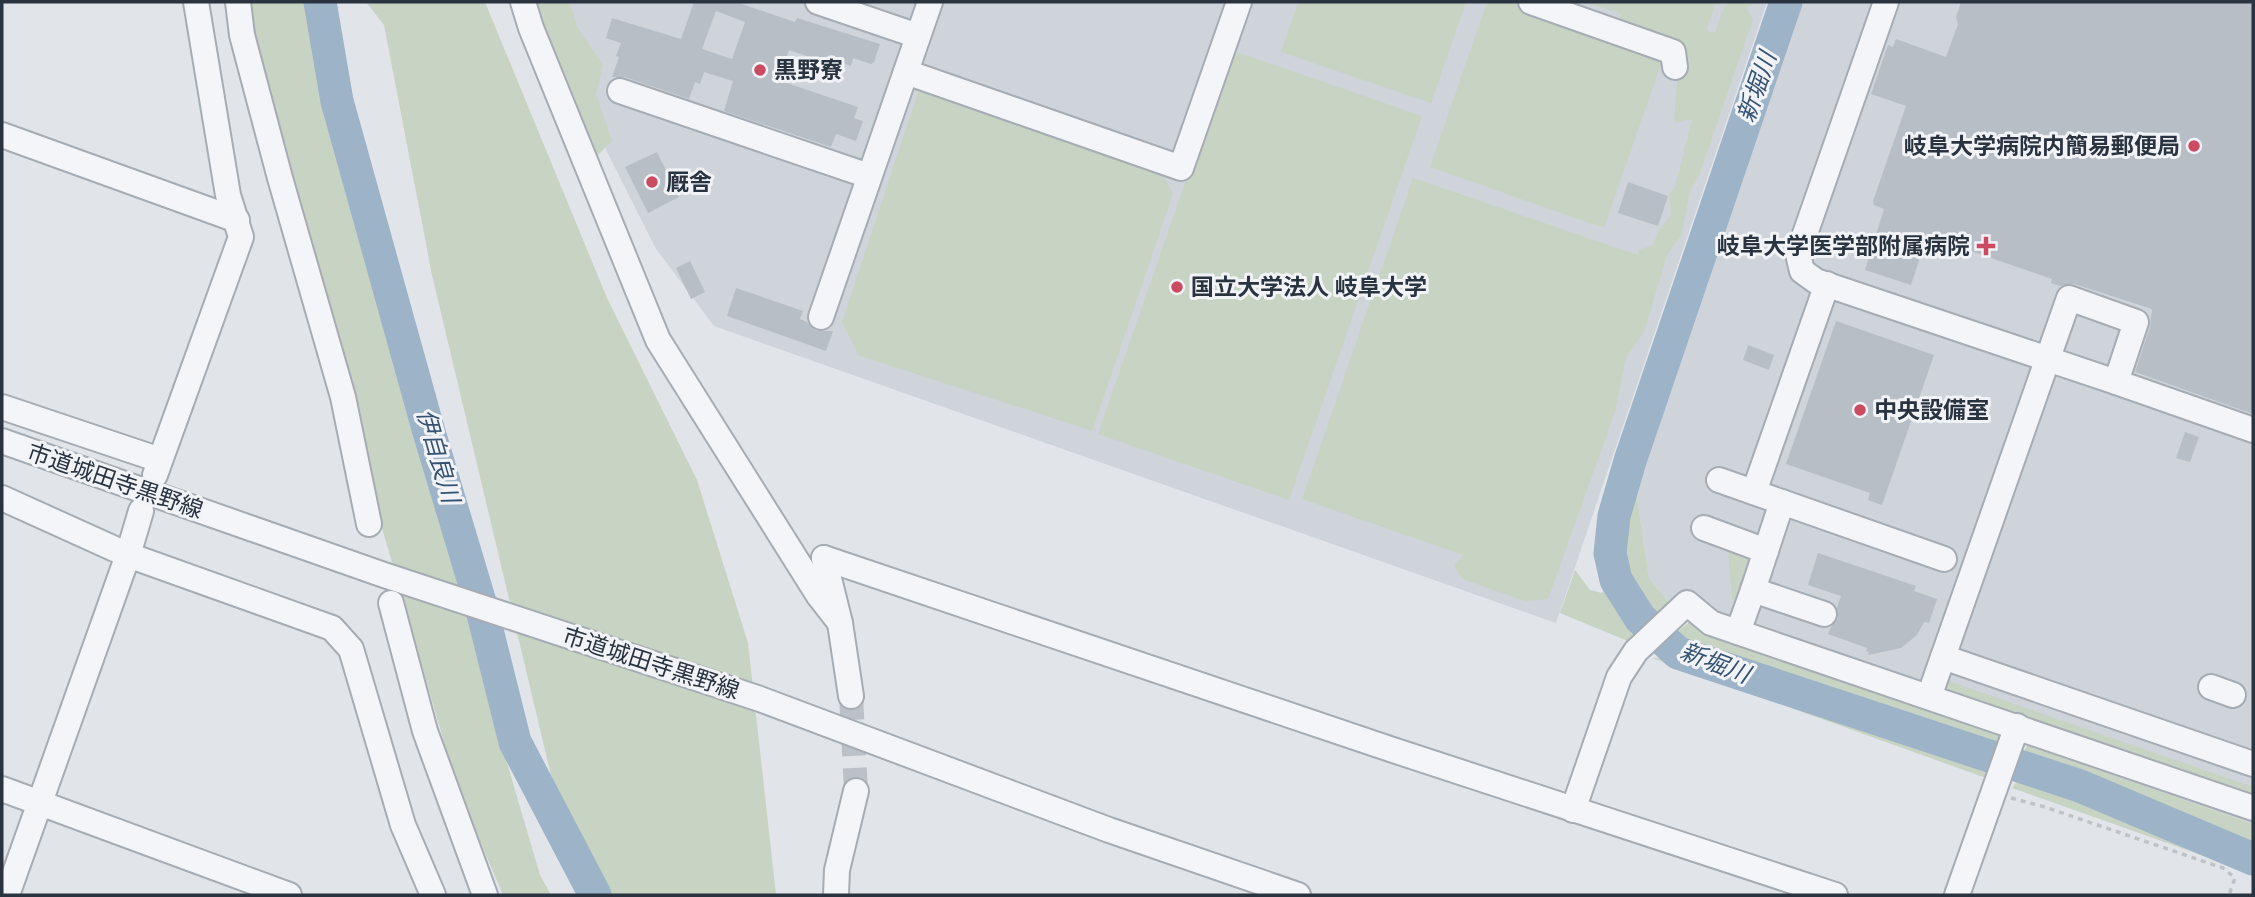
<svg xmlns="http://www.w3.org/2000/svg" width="2255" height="897" font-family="'Varela Round','Noto Sans JP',sans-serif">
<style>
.built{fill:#cfd4db}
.green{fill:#c7d3c3}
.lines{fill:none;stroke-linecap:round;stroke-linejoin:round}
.river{stroke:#9db3c8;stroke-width:33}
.building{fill:#b8bec6;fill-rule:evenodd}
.minor-tunnel{stroke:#bcc1c7;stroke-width:24;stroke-dasharray:24 12;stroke-linecap:butt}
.minor-casing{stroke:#a6acb3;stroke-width:28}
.path{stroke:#bfc3c8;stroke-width:3.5;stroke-dasharray:5 5;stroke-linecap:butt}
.minor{stroke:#f4f5f8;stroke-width:24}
.poi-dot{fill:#ca4b62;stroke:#f1f3f7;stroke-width:2.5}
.labels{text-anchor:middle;stroke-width:6;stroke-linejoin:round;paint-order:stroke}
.poi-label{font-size:23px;font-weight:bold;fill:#2a3340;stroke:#f1f3f7;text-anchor:start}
.street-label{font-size:23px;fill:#2a3340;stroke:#f1f3f7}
.water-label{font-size:24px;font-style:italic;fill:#355373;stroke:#f1f3f7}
</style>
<rect width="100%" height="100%" fill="#e1e5e9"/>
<g class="built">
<path d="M544 2H1767L1556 623 714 326 656 249 598 134Z"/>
<path d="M1799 2H2253V824L1701 632 1670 604 1649 578 1636 491Z"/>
</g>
<g class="green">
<path d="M247 2H311L404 379 431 465 487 695 540 875 551 895H503L457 787 380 521 286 175Z"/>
<path d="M366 2H485L607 298 697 480 748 643 776 895H609L559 809 432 275 384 25Z"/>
<path d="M527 2H570L577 27 603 65 596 94 612 141 597 156 572 112Z"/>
<path d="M1298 2H1466L1431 103 1281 52Z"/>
<path d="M1487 2H1510L1664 55 1604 228 1430 167Z"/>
<path d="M1585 2H1716L1706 31 1715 33 1726 2H1755L1746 8 1753 19 1700 173 1690 192 1681 236 1667 255 1644 332 1626 358 1615 412 1548 599 1525 601 1462 579 1454 565 1463 555 1302 499 1413 178 1638 255V250L1653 245 1658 232 1671 215 1669 194 1675 187 1692 119 1674 123 1676 91 1682 50 1617 23 1622 14Z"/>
<path d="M1231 50 1422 116 1289 500 1098 434Z"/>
<path d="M919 90 1161 170 1173 194 1092 431 858 355 842 322Z"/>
<path d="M1636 491 1649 578 1670 604 1630 642 1560 613 1575 570 1590 590 1602 593 1623 554 1620 493Z"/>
<path d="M1728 551 1748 556 1752 566 1741 603 1732 599Z"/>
<path d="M1691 621 1701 632 2001 736 1996 752 1682 648 1672 636Z"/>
<path d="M1652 658 1681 659 1990 764 1986 778Z"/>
<path d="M1946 680 2253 787V799L1949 692Z"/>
<path d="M2027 745 2253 824V850L2021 758Z"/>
<path d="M2023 773 2250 860 2246 871 2012 788Z"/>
</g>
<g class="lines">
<g class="river">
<path d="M320 2 337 101 429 432 480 602 515 742 595 895"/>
<path d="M1786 2 1630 461 1614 516 1610 553 1616 580 1640 618 1678 653 2080 786 2253 859"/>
</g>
</g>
<g class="building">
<path d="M694 2H736L795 22 797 18 880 44 874 62 871 64 853 58 851 66 828 58 827 63 789 50 778 80 858 107 854 118 863 121 856 141 836 134 831 147 724 111 733 81 704 72 700 84 695 82 689 99 625 77H612L619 57 616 56 621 43 606 38 612 18 681 39ZM716 11 745 22 732 59 702 49Z"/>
<path d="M1961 2H2253V414L2135 372 2150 327 2152 309 2074 284 2060 286 2051 283 2052 279 1927 236 1911 285 1865 270 1884 209 1874 205 1873 201 1906 106 1871 94 1888 45 1893 47 1896 39 1946 57 1958 24 1956 17Z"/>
<path d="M657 152 679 197 648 213 625 167Z"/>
<path d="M1628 182 1668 196 1658 226 1618 213Z"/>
<path d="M690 261 705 292 691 299 676 268Z"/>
<path d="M736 288 803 311 800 319 807 322 816 331H833L826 351 727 316Z"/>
<path d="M1836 321 1934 355 1882 505 1868 500 1870 493 1786 464Z"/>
<path d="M1748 345 1774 355 1769 370 1743 360Z"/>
<path d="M2185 432 2199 437 2190 462 2176 458Z"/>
<path d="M1818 553 1916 586 1914 591 1937 599 1929 623 1924 622 1917 635 1901 648 1868 655 1869 652 1866 651 1867 648 1828 634 1831 627 1838 619 1837 608 1841 596 1808 585Z"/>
</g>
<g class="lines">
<path class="minor-tunnel" d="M851 696 856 791"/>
<g class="minor-casing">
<g id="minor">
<path d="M238 2 242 35 280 178 343 397 369 524"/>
<path d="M523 2 531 28 658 340 819 596 840 623"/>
<path d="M818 2 918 36"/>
<path d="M1531 2 1673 52 1675 67"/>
<path d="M1886 2 1798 254 1802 271 1816 281 2116 382"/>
<path d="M906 72 1181 168 1239 2"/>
<path d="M620 91 869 176"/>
<path d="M2 135 237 220"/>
<path d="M821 317 930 2"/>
<path d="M2 407 160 460"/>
<path d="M2 441 384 575 760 699 1109 830 1298 895"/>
<path d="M155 475 241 237 228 195 196 2"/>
<path d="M1719 480 1944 559"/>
<path d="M1754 492 1827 284"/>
<path d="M2 498 128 555 332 628 351 649 403 825 433 895"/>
<path d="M1704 528 1766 551"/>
<path d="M824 558 1390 749 1835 895"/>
<path d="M824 558 840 623 851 696"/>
<path d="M1753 590 1782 502"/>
<path d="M391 603 425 731 485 895"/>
<path d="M1738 632 1753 590 1824 614"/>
<path d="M1943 657 2253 764"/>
<path d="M2211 687 2233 695"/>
<path d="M1929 697 2069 298 2136 322 2116 382 2253 430"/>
<path d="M2 789 289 895"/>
<path d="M1573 810 1619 677 1636 651 1687 603 1711 623 2253 808"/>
<path d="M7 895 128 555 141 511"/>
<path d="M836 895 837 870 856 791"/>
<path d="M1957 895 2017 726"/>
</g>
</g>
<path class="path" d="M2011 798 2045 807 2223 868 2235 878 2229 895"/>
<use href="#minor" class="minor"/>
</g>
<g class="poi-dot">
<circle cx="760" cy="70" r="7"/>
<circle cx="2194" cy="146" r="7"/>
<circle cx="652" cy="182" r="7"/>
<path d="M1982.5 235.5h7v7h7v7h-7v7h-7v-7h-7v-7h7z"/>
<circle cx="1177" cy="287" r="7"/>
<circle cx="1860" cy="410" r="7"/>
</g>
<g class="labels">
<g class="poi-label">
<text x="774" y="78">黒野寮</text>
<text x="2180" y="154" text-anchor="end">岐阜大学病院内簡易郵便局</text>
<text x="666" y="190">厩舎</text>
<text x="1970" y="254" text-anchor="end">岐阜大学医学部附属病院</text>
<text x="1191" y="295">国立大学法人 岐阜大学</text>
<text x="1874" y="418">中央設備室</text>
</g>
<g class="street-label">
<text transform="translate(115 481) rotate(19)" y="8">市道城田寺黒野線</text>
<text transform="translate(651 663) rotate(18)" y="8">市道城田寺黒野線</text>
</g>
<g class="water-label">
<text transform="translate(1757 87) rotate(-71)" y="8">新堀川</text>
<text transform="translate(438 456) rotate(74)" y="8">伊自良川</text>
<text transform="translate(1715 663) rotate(21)" y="8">新堀川</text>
</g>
</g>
<rect width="2255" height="897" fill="none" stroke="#2a3340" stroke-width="7"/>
</svg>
